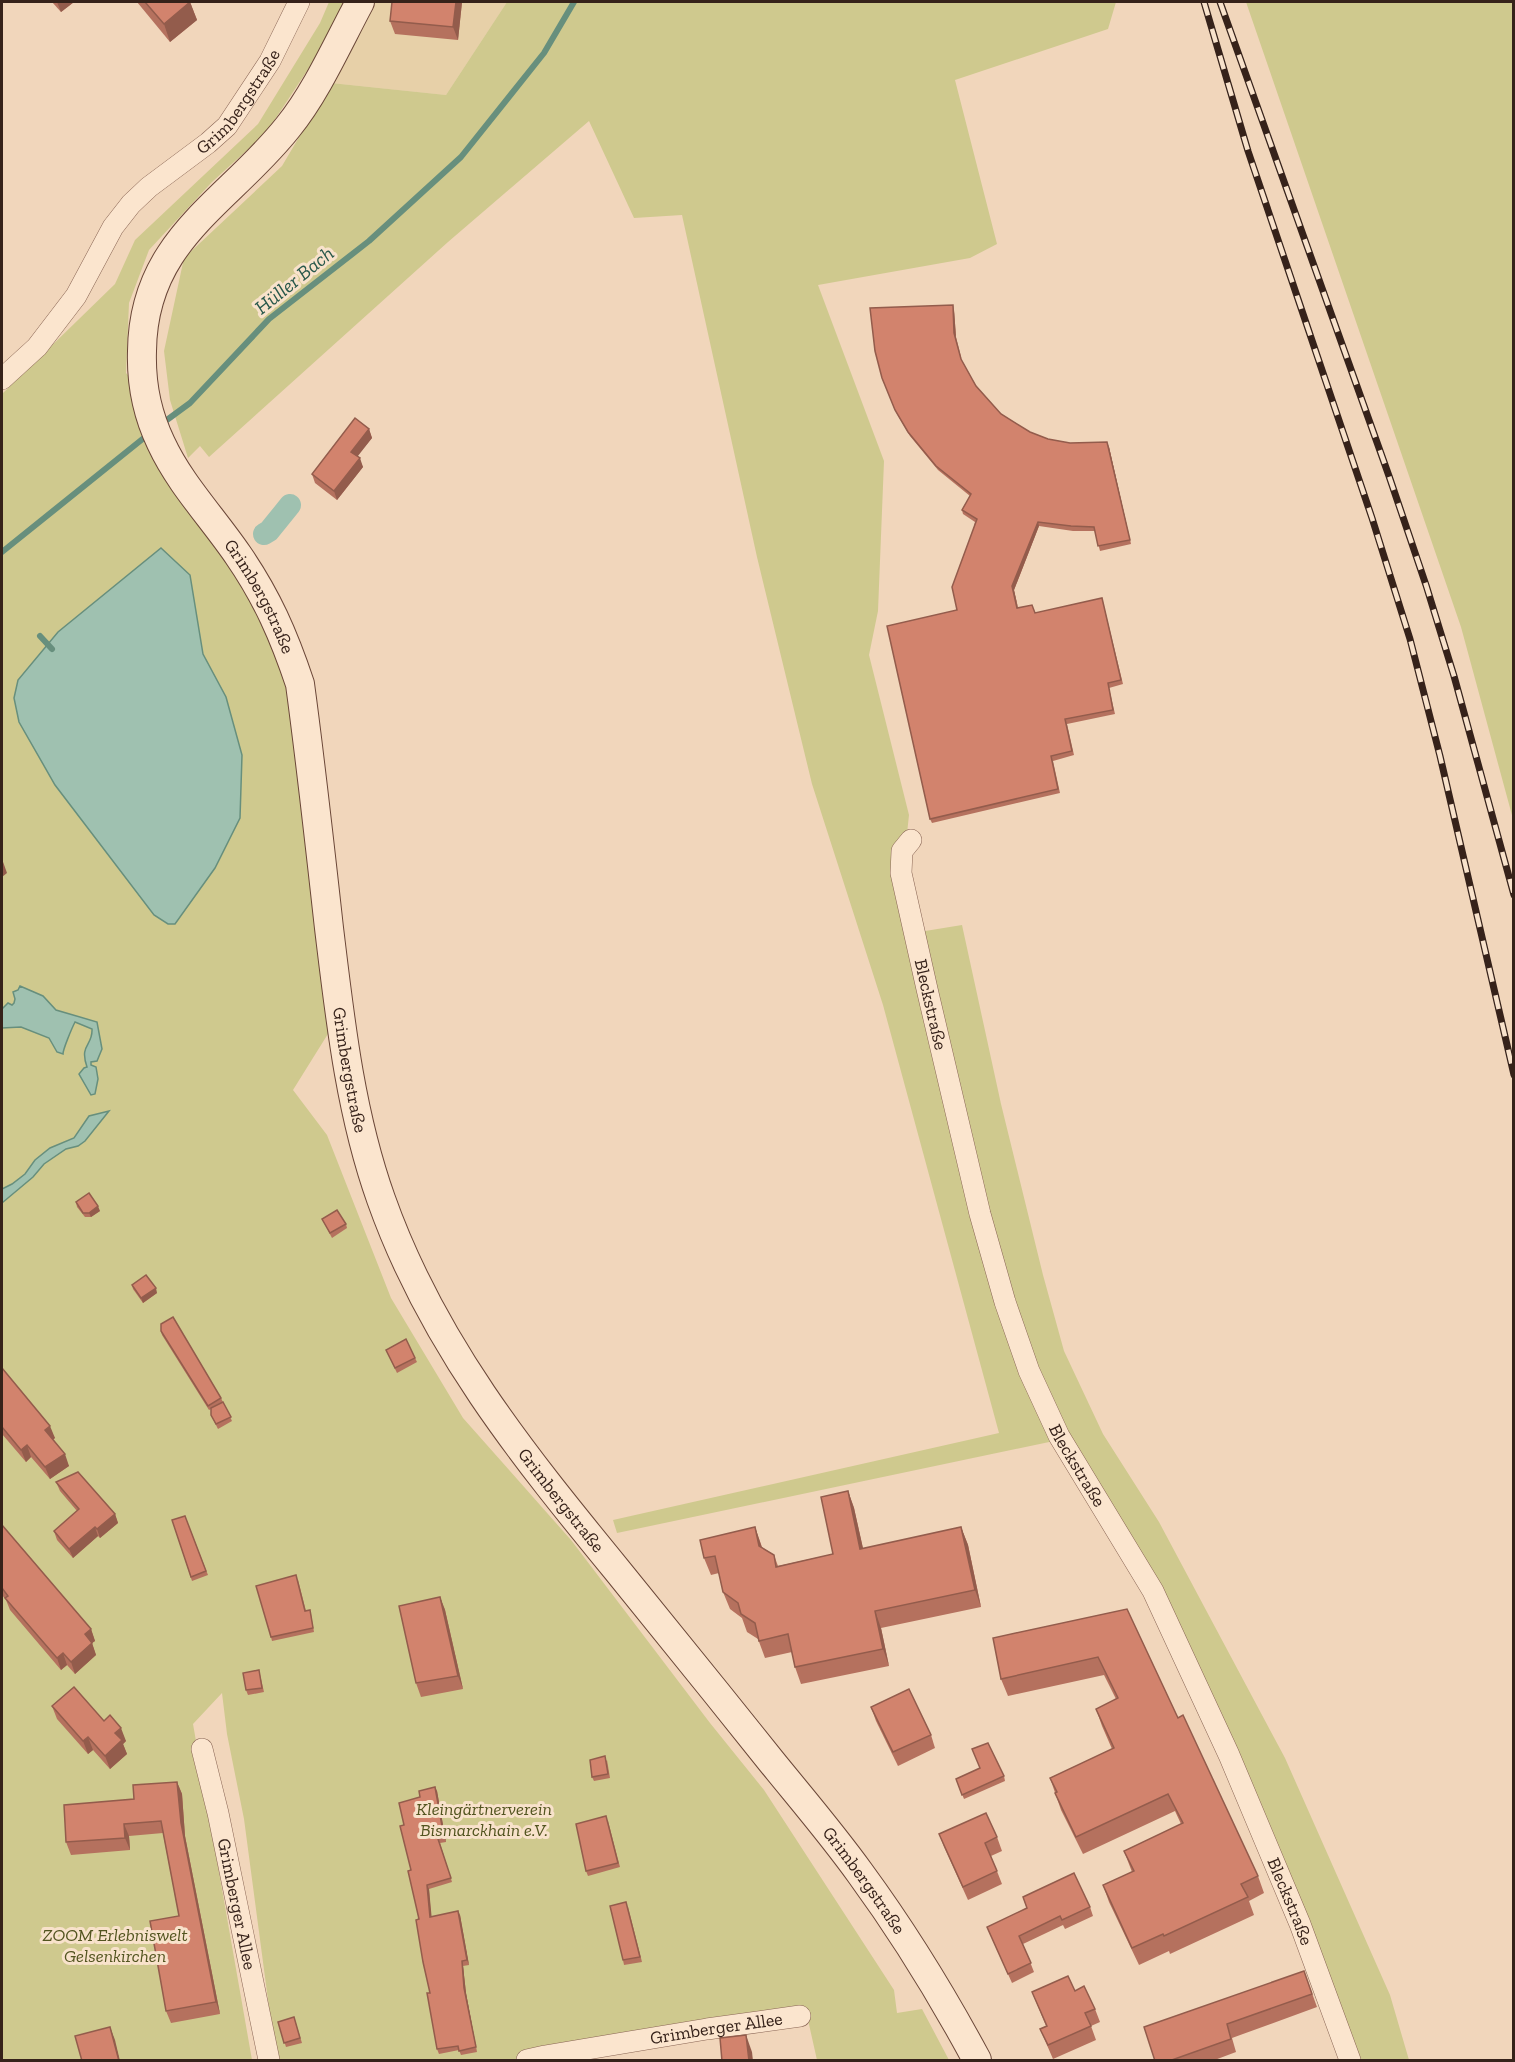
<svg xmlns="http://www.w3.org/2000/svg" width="1515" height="2062" font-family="'Zilla Slab',serif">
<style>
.farmland{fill:#e7d0a8}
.green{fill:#cfc98e}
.water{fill:#9fc1b0;stroke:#678f7d;stroke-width:1.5}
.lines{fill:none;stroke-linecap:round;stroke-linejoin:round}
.stream{stroke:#678f7d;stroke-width:6}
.canal{stroke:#9fc1b0;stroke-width:22}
.street-casing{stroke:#896554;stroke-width:22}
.secondary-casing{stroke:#6a4637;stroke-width:30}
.street{stroke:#fbe5ce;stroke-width:21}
.secondary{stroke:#fbe5ce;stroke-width:28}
.rail-casing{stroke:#36221a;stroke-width:7}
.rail{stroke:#f8e2cb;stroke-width:4.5;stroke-dasharray:14;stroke-linecap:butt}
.wall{fill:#b5715e}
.shaded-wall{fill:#935c4c}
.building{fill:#d2836d;stroke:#935c4c;stroke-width:1.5}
.labels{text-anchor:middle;stroke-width:6;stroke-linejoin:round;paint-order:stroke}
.street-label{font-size:18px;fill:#36221a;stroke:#f8e2cb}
.park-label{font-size:18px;font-style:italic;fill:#52541f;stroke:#f8e2cb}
.water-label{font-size:20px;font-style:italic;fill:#28584b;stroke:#f8e2cb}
</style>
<rect width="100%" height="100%" fill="#f1d6bb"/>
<path class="farmland" d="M370 2H507L446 95 331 83Z"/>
<g class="green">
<path d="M329 2H347L324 45 266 133 212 182 149 250 129 303 126 373 136 384 259 607 292 690 331 1029 293 1090 327 1135 391 1298 463 1418 571 1540 710 1723 764 1790 894 1990 897 2013 922 2009 949 2060H817L808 2020 547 2052 512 2060H276L244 1819 227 1734 222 1693 193 1724 252 2060H2V394L115 284 135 240 258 124 320 23Z"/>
<path d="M507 2H1116L1108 29 955 80 997 244 970 258 818 285 884 461 878 611 869 655 909 815 905 852 919 932 962 925 1001 1104 1043 1275 1064 1351 1103 1434 1159 1522 1285 1758 1390 1995 1409 2060H1352L1158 1592 1054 1441 617 1533 613 1520 999 1433 883 1005 812 784 757 557 682 215 634 218 589 121 448 242 209 457 200 446 188 458 170 400 164 351 184 258 282 166 331 83 446 95Z"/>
<path d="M1246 2H1513V819L1461 627Z"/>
</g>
<g class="water">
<path d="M161 548 190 575 203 654 226 697 242 755 240 818 215 868 175 924H168L154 915 55 785 19 722 14 698 18 680 58 632Z"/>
<path d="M20 986 43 996 56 1010 97 1022 102 1049 97 1061 91 1062V1065L96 1067 98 1079 95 1094 91 1095 79 1074 84 1068 87 1067C79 1044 93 1046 92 1029L75 1022C72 1028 63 1049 63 1054L57 1052 49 1038 21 1027 2 1028V1009L8 1003 12 1005 14 1003 15 999 13 992 18 990Z"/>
<path d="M109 1111 85 1141 78 1146 66 1149 44 1164 33 1177 2 1203V1189L12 1184 25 1174 35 1160 50 1148 74 1138 89 1116Z"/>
</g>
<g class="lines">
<g class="stream">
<path d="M160 425 190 403 269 319 369 241 461 157 544 53 574 2"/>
<path d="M2 552 150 433"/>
<path d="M40 636 52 649"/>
</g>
<path class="canal" d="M264 534 269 531 290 505"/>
<g class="street-casing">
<g id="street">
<path id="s1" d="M2 379 37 347 76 296 113 227 131 204 149 187 208 143 227 126 270 61 299 2"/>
<path id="s2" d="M911 840 902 851 901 873 927 989 980 1214 1005 1302 1029 1371 1059 1436 1153 1591 1229 1755 1300 1924 1350 2060"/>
<path id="s3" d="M202 1749 218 1813 269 2060"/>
<path id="s4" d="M527 2060 545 2056 707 2029 800 2016"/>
</g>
</g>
<g class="secondary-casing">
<g id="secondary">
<path id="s5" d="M360 2C339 41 316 93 288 127 228 203 143 239 142 351 141 382 147 414 161 443 180 484 212 517 238 555 267 597 284 636 300 684 311 765 320 847 329 928 340 1019 350 1112 381 1199 432 1343 522 1454 617 1570 669 1634 720 1697 771 1761 801 1798 832 1834 860 1873 904 1933 942 1995 977 2060"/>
</g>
</g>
<use href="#street" class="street"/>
<use href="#secondary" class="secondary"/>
<g class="rail-casing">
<g id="rail">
<path d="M1204 2 1248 151 1372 518 1410 639 1440 756 1514 1075"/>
<path d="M1220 2 1389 476 1426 585 1454 676 1514 895"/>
</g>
</g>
<use href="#rail" class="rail"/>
</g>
<g class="wall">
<path d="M52 2H74L61 12Z"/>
<path d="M137 2H190L197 20 170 42Z"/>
<path d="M462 2 458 40 395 34 390 21Z"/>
<path d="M954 310 956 337 962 361 976 386 1001 414 1030 432 1048 439 1070 443 1109 447 1131 544 1100 551 1095 531H1073L1039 526 1014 590 1018 608 1035 613 1102 598 1123 684 1109 688 1115 714 1067 724 1074 755 1053 761 1060 793 932 823 930 819 957 610 975 522 963 514 962 510 970 496 938 470 910 436 897 414 882 378Z"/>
<path d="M369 429 372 438 357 456 363 467 337 500 315 483 312 474Z"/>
<path d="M76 1202 100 1211 91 1217H85L77 1207Z"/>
<path d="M322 1219 346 1224 347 1228 332 1238Z"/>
<path d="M132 1285 157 1293 143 1303 133 1289Z"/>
<path d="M161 1331 221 1398 232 1421 218 1429 211 1415V1409L209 1410 162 1335Z"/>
<path d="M386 1350 415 1358 417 1362 397 1373Z"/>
<path d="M2 1368 55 1438 52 1440 69 1466 50 1479 31 1457 26 1462 2 1434Z"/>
<path d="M56 1482 115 1514 118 1523 100 1538 98 1536 73 1558 57 1540 54 1531 77 1511 60 1491Z"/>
<path d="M848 1491 854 1508 863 1549 961 1527 968 1545 981 1607 881 1628 889 1666 801 1684 795 1667 792 1652 765 1658 758 1639 747 1632 742 1618 730 1609 723 1592 719 1573 711 1575 704 1558 755 1527 762 1547 774 1555 778 1566 833 1554Z"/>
<path d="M185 1516 208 1575 192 1581 172 1520Z"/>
<path d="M2 1525 91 1629 95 1641 92 1643 96 1655 75 1674 67 1665 61 1670 10 1610 6 1600 2 1595Z"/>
<path d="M298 1580 306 1611 310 1610 311 1614 314 1632 272 1641 271 1637Z"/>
<path d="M440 1597 445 1610 463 1689 421 1697 416 1683Z"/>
<path d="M1127 1609 1178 1718 1258 1876 1264 1893 1249 1901 1254 1915 1170 1954 1169 1951 1139 1965 1109 1902 1103 1885 1132 1872 1124 1851 1181 1824 1175 1811 1083 1854 1061 1810 1050 1778 1112 1749 1102 1726 1096 1709 1116 1699 1104 1675 1008 1696 1001 1679Z"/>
<path d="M259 1670 264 1692 248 1695 246 1690Z"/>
<path d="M52 1706 104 1721 126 1741 123 1744 127 1754 110 1769 93 1750 88 1754 57 1719Z"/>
<path d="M871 1707 931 1735 935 1748 898 1766 876 1721Z"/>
<path d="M607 1760 610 1778 594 1781 592 1777Z"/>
<path d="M1004 1776 1005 1781 964 1799 956 1779Z"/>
<path d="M177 1782 182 1794 185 1836 220 2014 171 2023 166 2011 179 1916 163 1833 129 1836 130 1850 71 1855 66 1842 134 1799Z"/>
<path d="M437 1791 446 1842 440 1843 452 1882 429 1889 431 1917 460 1915 469 1965 463 1966 466 1993 477 2052 461 2055 459 2050 439 2054 437 2049 430 1993 411 1870 420 1797Z"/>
<path d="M608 1821 620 1867 588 1876 586 1871Z"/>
<path d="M939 1834 997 1837 1002 1851 991 1856 1002 1884 968 1900 944 1847Z"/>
<path d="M1023 1897 1090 1907 1093 1916 1065 1929 1063 1925 1023 1944 1034 1972 1012 1983 987 1927 1027 1909Z"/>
<path d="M628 1907 642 1962 624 1965 623 1960Z"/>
<path d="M1304 1971 1317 2007 1232 2038 1236 2052 1212 2061H1155Z"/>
<path d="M1075 1991 1095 2009 1100 2022 1091 2026 1096 2040 1053 2059 1040 2029 1046 2026 1032 1992Z"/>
<path d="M294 2017 302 2043 286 2047 278 2022Z"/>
</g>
<g class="shaded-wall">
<path d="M57 2H74L61 12Z"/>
<path d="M190 2 197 20 170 42 164 24Z"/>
<path d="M456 2H462L458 40 453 27Z"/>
<path d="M953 305 954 310 956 337 954 333Z"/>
<path d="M369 429 372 438 354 461 351 452Z"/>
<path d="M1107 442 1109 447 1131 544 1130 540Z"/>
<path d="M360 458 363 467 337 500 334 491Z"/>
<path d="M1038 522 1039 526 1014 590 1019 612 1012 586Z"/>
<path d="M2 859 7 873 2 877Z"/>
<path d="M98 1206 100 1211 91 1217 89 1213Z"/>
<path d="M156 1288 157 1293 143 1303 141 1298Z"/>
<path d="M50 1426 55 1438 49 1443 45 1430Z"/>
<path d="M27 1445 31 1457 26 1462 21 1450Z"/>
<path d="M65 1454 69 1466 50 1479 45 1467Z"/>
<path d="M848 1491 854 1508 867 1566 860 1549Z"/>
<path d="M115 1514 118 1523 100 1538 97 1529Z"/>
<path d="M95 1527 98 1536 73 1558 69 1549Z"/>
<path d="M755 1527 761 1545 765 1563 759 1546Z"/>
<path d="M961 1527 968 1545 981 1607 975 1590Z"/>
<path d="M440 1597 445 1610 463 1689 458 1676Z"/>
<path d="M875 1611 881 1628 889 1666 883 1649Z"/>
<path d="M91 1629 95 1641 92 1643 96 1655 75 1674 71 1662 85 1634Z"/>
<path d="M63 1653 67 1665 61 1670 57 1658Z"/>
<path d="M121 1728 126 1741 123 1744 127 1754 110 1769 105 1756 115 1733Z"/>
<path d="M88 1737 93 1750 88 1754 83 1741Z"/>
<path d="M177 1782 182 1794 185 1836 220 2014 216 2002 181 1823Z"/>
<path d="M435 1787 437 1791 446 1842 444 1837Z"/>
<path d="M124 1824 129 1836 130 1850 125 1838Z"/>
<path d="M427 1885 429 1889 432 1921 430 1917Z"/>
<path d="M458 1911 460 1915 469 1965 467 1960Z"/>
<path d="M462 1961 463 1966 466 1993 477 2052 464 1988Z"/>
<path d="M110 2027 115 2040 120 2061H119Z"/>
<path d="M746 2035 752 2052 753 2061H749Z"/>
</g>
<g class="building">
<path d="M145 2H190L164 24Z"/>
<path d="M392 2H456L453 27 390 21Z"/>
<path d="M953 305 954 333 961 359 976 386 1001 414 1030 432 1048 439 1070 443 1107 442 1130 540 1098 546 1094 527 1071 526 1038 522 1012 586 1017 608 1032 605 1035 613 1102 598 1121 680 1108 683 1113 710 1065 719 1072 751 1051 756 1058 789 930 819 887 626 957 610 952 587 977 519 962 510 971 494 936 466 908 432 895 410 882 378 875 351 870 308Z"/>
<path d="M355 418 369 429 351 452 360 458 334 491 312 474Z"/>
<path d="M89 1193 98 1206 89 1213H83L76 1202Z"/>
<path d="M337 1210 346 1224 330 1233 322 1219Z"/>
<path d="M146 1275 156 1288 141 1298 132 1285Z"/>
<path d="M173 1317 221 1398 208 1406 161 1331V1324Z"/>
<path d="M406 1339 415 1358 395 1368 386 1350Z"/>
<path d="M2 1368 50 1426 45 1430 65 1454 45 1467 27 1445 21 1450 2 1427Z"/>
<path d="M223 1402 231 1417 216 1424 211 1415V1408Z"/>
<path d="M78 1472 115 1514 97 1529 95 1527 69 1549 54 1531 79 1509 56 1482Z"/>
<path d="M848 1491 860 1549 961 1527 975 1590 875 1611 883 1649 795 1667 788 1634 759 1641 755 1623 741 1614 738 1603 723 1592 715 1556 704 1558 700 1540 755 1527 759 1546 774 1555 776 1567 833 1554 821 1497Z"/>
<path d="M185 1516 206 1571 191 1577 172 1520Z"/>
<path d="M2 1525 91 1629 85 1634 92 1643 71 1662 63 1653 57 1658 5 1598 8 1596 2 1588Z"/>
<path d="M296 1575 305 1611 310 1610 313 1628 271 1637 256 1586Z"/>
<path d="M440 1597 458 1676 416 1683 399 1606Z"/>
<path d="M1127 1609 1178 1718 1183 1715 1258 1876 1241 1884 1248 1897 1164 1936 1163 1934 1132 1948 1103 1885 1134 1871 1124 1851 1183 1823 1168 1794 1076 1837 1055 1793 1057 1792 1050 1778 1114 1748 1096 1709 1118 1698 1098 1657 1001 1679 993 1638Z"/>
<path d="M259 1670 262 1688 246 1690 243 1673Z"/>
<path d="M74 1687 104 1721 110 1715 121 1728 115 1733 122 1740 105 1756 88 1737 83 1741 52 1706Z"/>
<path d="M909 1689 931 1735 893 1752 871 1707Z"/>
<path d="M988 1743 1004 1776 962 1795 956 1779 980 1768 972 1749Z"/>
<path d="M605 1756 608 1774 592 1777 590 1760Z"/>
<path d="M177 1782 181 1823 216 2002 166 2011 150 1921 179 1916 161 1821 124 1824 125 1838 66 1842 64 1805 134 1799 133 1785Z"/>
<path d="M435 1787 444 1837 438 1839 451 1878 427 1885 430 1917 458 1911 467 1960 462 1961 464 1988 476 2047 459 2051 458 2046 437 2049 427 1993H430L423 1962 416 1920 419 1919 408 1871 411 1870 400 1826 404 1825 399 1803 420 1797 419 1791Z"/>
<path d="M986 1813 997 1837 985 1843 997 1871 963 1887 939 1834Z"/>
<path d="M606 1816 618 1863 586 1871 576 1824Z"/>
<path d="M1074 1873 1090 1907 1062 1920 1060 1916 1019 1936 1031 1963 1008 1974 987 1927 1027 1908 1023 1897Z"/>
<path d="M626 1902 640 1957 623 1960 610 1906Z"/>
<path d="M1304 1971 1312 1994 1227 2024 1231 2039 1169 2061H1155L1144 2027Z"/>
<path d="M1068 1976 1075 1991 1084 1986 1095 2009 1085 2013 1091 2026 1048 2045 1040 2029 1047 2026 1032 1992Z"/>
<path d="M294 2017 300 2038 284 2043 278 2022Z"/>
<path d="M110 2027 119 2061H82L75 2036Z"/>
<path d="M746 2035 749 2061H722L720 2038Z"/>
</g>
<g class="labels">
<g class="street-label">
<text dy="6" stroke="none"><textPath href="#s1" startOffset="369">Grimbergstraße</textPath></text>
<text dy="6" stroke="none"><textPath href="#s5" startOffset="698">Grimbergstraße</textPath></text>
<text dy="6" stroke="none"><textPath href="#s2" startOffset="171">Bleckstraße</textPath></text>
<text dy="6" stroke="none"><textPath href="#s5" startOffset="1184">Grimbergstraße</textPath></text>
<text dy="6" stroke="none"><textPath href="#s2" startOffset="657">Bleckstraße</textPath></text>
<text dy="6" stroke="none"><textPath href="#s5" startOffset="1670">Grimbergstraße</textPath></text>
<text dy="6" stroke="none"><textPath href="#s5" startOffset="2156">Grimbergstraße</textPath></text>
<text dy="6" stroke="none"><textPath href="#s2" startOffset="1143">Bleckstraße</textPath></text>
<text dy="6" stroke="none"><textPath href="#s3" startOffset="159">Grimberger Allee</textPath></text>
<text dy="6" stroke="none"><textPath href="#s4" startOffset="192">Grimberger Allee</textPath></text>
</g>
<g class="park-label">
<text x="484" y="1815">Kleingärtnerverein<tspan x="484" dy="21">Bismarckhain e.V.</tspan></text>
<text x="115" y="1941">ZOOM Erlebniswelt<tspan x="115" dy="21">Gelsenkirchen</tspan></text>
</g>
<g class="water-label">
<text transform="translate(294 280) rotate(-39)" y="7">Hüller Bach</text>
</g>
</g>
<rect width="1515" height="2062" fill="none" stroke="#36221a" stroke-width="6"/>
</svg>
